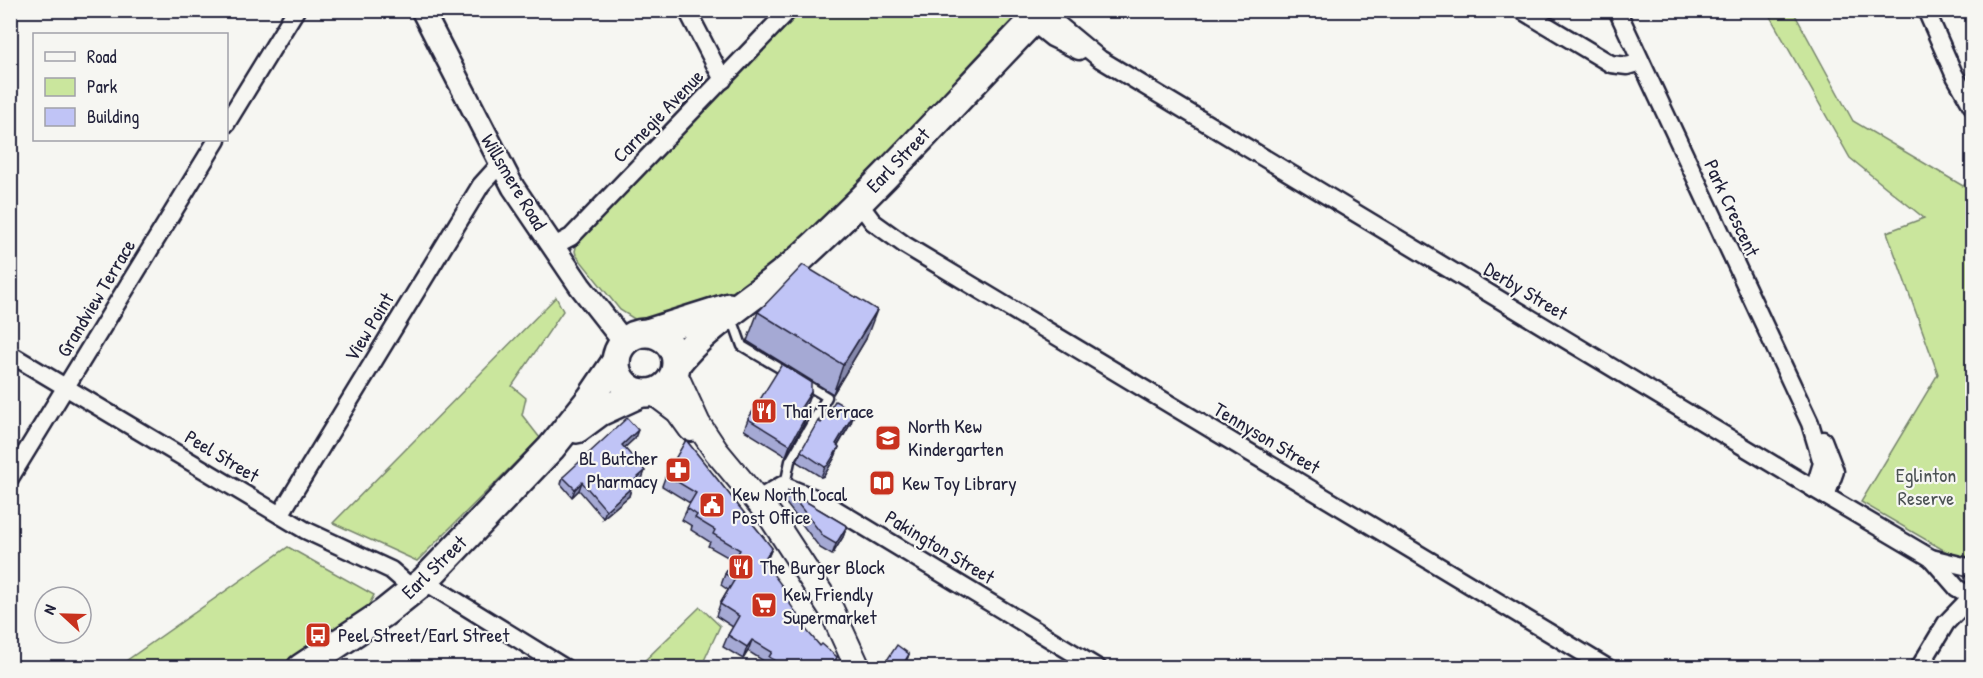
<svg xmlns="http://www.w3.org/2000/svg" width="1983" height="678" font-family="'Patrick Hand',sans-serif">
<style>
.green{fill:#cae69d;stroke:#76846c;stroke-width:1.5}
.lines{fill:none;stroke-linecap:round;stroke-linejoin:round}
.service-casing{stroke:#22223b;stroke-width:13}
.minor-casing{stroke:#22223b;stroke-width:21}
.tertiary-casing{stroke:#22223b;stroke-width:26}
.secondary-casing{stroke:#22223b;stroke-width:28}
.primary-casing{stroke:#22223b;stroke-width:32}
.service{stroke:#f6f6f2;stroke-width:8}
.minor{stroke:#f6f6f2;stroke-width:16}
.tertiary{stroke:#f6f6f2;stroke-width:21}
.secondary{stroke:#f6f6f2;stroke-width:24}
.primary{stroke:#f6f6f2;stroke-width:27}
.wall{fill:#a5a9d4;stroke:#22223b;stroke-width:1.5}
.shaded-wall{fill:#8689ac;stroke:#22223b;stroke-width:1.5}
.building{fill:#c0c4f6;stroke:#22223b;stroke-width:1.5}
.labels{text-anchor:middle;stroke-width:4.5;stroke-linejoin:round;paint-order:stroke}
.street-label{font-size:20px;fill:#22223b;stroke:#f6f6f2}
.poi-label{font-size:20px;fill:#22223b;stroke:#f6f6f2;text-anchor:start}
.park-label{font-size:20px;fill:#4c5354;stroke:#f6f6f2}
</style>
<rect width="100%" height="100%" fill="#f6f6f2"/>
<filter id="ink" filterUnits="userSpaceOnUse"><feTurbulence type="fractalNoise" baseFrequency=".0167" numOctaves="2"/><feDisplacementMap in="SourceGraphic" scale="12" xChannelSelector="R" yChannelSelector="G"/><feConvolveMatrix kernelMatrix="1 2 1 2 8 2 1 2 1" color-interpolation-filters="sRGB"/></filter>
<g filter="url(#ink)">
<g class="green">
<path d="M800 11H1028L809 237 735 293 706 306 645 322 636 320 620 310 576 255 575 251 578 240Z"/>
<path d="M1767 11H1793L1853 121 1963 186 1972 178V557L1968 561 1959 559 1861 502 1938 374 1887 232 1924 218 1850 158Z"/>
<path d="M556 297 563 311 512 386 526 398 522 415 540 438 417 561 333 523Z"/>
<path d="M288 547 374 595 365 612 280 667 116 668Z"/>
<path d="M700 607 720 626 701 667H638Z"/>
</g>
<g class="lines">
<g class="service-casing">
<g id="service">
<path d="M732 318 742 346 788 373"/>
<path d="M785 485 790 461 827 397 802 382"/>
</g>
</g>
<g class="minor-casing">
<g id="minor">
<path d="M687 10 723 80"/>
<path d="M1521 10 1611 64 1627 66 1641 62"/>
<path d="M1617 10 1810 423 1822 463 1814 489"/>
<path d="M1926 10 1954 74 1972 106"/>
<path d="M1042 11 1100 59 1814 489 1931 558 1972 568"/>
<path d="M1032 22 1052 38 1079 51"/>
<path d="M226 124 296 10"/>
<path d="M858 202 873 222 905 245 1608 668"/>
<path d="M554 246 571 237 789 10"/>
<path d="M10 354 305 530 391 570 414 590"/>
<path d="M1823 440 1835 471 1826 496"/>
<path d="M10 478 217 140"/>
<path d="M757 500 782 485 822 501 1098 668"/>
<path d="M280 515 481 185 500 164"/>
<path d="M1931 558 1957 588 1972 597"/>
<path d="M424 581 565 668"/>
<path d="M1919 668 1946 623 1971 597"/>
</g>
</g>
<g class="tertiary-casing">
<path id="tertiary" d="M422 10 513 187 580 286 624 342"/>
</g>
<g class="secondary-casing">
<g id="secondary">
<path d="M675 374 698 424 716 451 771 517 831 609 858 668"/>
<path d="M654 393 678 411 691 429"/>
</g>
</g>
<g class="primary-casing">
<g id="primary">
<path d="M650 332 729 307"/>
<circle cx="646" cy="363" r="30"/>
<path d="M678 362C709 322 764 292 803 256 887 179 963 92 1043 10"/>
<path d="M577 429 600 412 641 393"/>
<path d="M301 668 384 613 424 581 551 448 591 398 616 361"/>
</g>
</g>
<use href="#service" class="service"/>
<use href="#minor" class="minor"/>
<use href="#tertiary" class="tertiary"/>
<use href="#secondary" class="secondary"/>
<use href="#primary" class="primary"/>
</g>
<g class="wall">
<path d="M758 312 866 339 833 394 747 341Z"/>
<path d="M811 392 807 403 802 411 807 414 803 425 786 456 744 430 748 419Z"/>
<path d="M821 423H851L838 446 839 447 835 457 824 476 821 477 797 462 801 451Z"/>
<path d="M635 438 624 448 642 479 631 488 629 496 603 518 579 490 572 497 561 484 563 477Z"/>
<path d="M686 440 772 548 765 564 802 626 820 646 837 657 833 668H765L767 663 748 651 743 659 723 647 728 635 733 627 716 616 720 604 728 590 721 585 725 574 733 560 708 546 710 542 691 530 692 526 682 520 690 503 662 486 666 475Z"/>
<path d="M788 491 847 526 843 537 832 555 820 548 785 502Z"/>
<path d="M909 654 904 668H885L887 660Z"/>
</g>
<g class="shaded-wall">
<path d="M877 310 866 339 833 394 843 365Z"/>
<path d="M811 392 807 403 796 420 800 409Z"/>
<path d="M855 412 851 423 832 455 836 444Z"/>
<path d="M807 414 803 425 786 456 790 445Z"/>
<path d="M638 430 635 438 619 453 622 445Z"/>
<path d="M839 447 835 457 824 476 821 477 825 467Z"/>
<path d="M645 471 642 479 626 492 629 485Z"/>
<path d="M582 482 579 490 572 497 575 489Z"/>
<path d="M631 488 629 496 603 518 606 510Z"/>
<path d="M847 526 843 537 832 555 836 544Z"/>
<path d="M772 548 767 560 759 573 763 561Z"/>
<path d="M752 640 748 651 743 659 747 647Z"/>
<path d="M909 654 905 665 904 668H901Z"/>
</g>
<g class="building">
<path d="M803 265 877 310 843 365 758 312Z"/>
<path d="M782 364 811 382V392L800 409 807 414 790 445 748 419Z"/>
<path d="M835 401 855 412 836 444 839 447 828 465 825 467 801 451 818 421 821 423Z"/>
<path d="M627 418 638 430 622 445 645 471 629 485 631 488 606 510 582 482 575 489 563 477Z"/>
<path d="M686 440 772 548 763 561 792 599 790 604 803 623 802 625 820 646 822 644 837 657 831 668H774L772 666 776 661 769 657 772 652 752 640 747 647 728 635 739 616 720 604 735 579 725 574 740 550 713 534 715 530 695 518 697 515 687 508 696 493 666 475Z"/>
<path d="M788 491 847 526 836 544 824 537Z"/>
<path d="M897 645 909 654 901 668H890L887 660Z"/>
</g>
</g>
<defs>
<g id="restaurant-square" transform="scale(1.35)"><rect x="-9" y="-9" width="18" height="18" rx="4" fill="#c8321e" stroke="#f6f6f2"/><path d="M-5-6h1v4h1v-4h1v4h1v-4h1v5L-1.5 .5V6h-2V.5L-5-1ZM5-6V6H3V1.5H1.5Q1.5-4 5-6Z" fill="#fff"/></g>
<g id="school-square" transform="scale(1.35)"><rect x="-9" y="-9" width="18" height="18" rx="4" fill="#c8321e" stroke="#f6f6f2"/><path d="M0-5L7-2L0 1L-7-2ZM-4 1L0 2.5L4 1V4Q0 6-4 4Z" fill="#fff"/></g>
<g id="pharmacy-square" transform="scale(1.35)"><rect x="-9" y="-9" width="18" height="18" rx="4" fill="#c8321e" stroke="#f6f6f2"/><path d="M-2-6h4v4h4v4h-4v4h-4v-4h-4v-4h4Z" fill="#fff"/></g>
<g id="library-square" transform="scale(1.35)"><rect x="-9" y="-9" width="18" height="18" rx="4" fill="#c8321e" stroke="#f6f6f2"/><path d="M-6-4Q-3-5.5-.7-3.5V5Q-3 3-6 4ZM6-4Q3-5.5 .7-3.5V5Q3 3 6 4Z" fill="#fff"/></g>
<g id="civic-square" transform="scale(1.35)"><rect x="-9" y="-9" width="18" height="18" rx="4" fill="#c8321e" stroke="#f6f6f2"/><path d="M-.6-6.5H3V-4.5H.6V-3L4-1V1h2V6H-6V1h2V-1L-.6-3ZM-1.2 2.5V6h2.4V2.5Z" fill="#fff"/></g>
<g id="supermarket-square" transform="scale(1.35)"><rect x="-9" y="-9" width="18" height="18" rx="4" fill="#c8321e" stroke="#f6f6f2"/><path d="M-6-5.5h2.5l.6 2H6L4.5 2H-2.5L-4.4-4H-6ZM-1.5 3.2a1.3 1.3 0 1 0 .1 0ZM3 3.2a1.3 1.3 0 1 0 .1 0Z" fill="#fff"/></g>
<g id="bus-square" transform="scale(1.35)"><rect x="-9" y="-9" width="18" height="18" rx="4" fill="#c8321e" stroke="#f6f6f2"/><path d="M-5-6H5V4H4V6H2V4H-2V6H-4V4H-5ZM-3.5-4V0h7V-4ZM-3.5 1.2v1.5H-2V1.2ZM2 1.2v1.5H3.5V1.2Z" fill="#fff"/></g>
</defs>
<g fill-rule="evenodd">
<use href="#restaurant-square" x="764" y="411"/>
<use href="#school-square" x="888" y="438"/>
<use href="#pharmacy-square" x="678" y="470"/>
<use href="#library-square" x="882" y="483"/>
<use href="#civic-square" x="712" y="505"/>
<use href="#restaurant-square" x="741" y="567"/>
<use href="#supermarket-square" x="764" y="605"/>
<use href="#bus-square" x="318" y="635"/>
</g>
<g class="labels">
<g class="street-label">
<text transform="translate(658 116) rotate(-46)" y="7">Carnegie Avenue</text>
<text transform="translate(898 160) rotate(-46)" y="7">Earl Street</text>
<text transform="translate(514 182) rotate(59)" y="7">Willsmere Road</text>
<text transform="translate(1732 208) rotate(65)" y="7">Park Crescent</text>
<text transform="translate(1526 291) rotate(31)" y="7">Derby Street</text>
<text transform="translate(96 298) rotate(-59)" y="7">Grandview Terrace</text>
<text transform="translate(369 327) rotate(-59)" y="7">View Point</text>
<text transform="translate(1267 438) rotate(31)" y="7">Tennyson Street</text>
<text transform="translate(222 456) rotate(31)" y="7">Peel Street</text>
<text transform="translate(940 547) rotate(31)" y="7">Pakington Street</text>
<text transform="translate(434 567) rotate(-44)" y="7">Earl Street</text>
</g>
<g class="poi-label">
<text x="783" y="418">Thai Terrace</text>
<text x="908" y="433">North Kew<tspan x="908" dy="23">Kindergarten</tspan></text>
<text x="658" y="465" text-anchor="end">BL Butcher<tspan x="658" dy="23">Pharmacy</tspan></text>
<text x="902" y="490">Kew Toy Library</text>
<text x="732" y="501">Kew North Local<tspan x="732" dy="23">Post Office</tspan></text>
<text x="760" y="574">The Burger Block</text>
<text x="783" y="601">Kew Friendly<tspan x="783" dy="23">Supermarket</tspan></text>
<text x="338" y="642">Peel Street/Earl Street</text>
</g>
<g class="park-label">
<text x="1926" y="482">Eglinton<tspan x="1926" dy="23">Reserve</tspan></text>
</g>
</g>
<rect width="1983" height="678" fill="none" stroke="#f6f6f2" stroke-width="36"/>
<rect x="18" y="18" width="1947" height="642" fill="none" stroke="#22223b" stroke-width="2" filter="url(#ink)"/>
<rect x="33" y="33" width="195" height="108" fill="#f6f6f2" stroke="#a1a1a9" stroke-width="1.5"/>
<rect x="45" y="52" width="30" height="9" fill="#f6f6f2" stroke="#a1a1a9" stroke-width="1.5"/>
<text x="87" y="63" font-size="18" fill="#22223b">Road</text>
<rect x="45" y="78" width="30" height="18" fill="#cae69d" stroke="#a1a1a9" stroke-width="1.5"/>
<text x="87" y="93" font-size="18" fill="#22223b">Park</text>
<rect x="45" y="108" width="30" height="18" fill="#c0c4f6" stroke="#a1a1a9" stroke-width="1.5"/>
<text x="87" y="123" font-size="18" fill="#22223b">Building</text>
<g transform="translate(63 615) rotate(292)"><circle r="28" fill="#f6f6f2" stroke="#a1a1a9" stroke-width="1.5"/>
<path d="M0-4.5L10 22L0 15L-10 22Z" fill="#c8321e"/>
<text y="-9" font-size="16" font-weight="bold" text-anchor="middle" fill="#22223b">N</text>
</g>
</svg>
